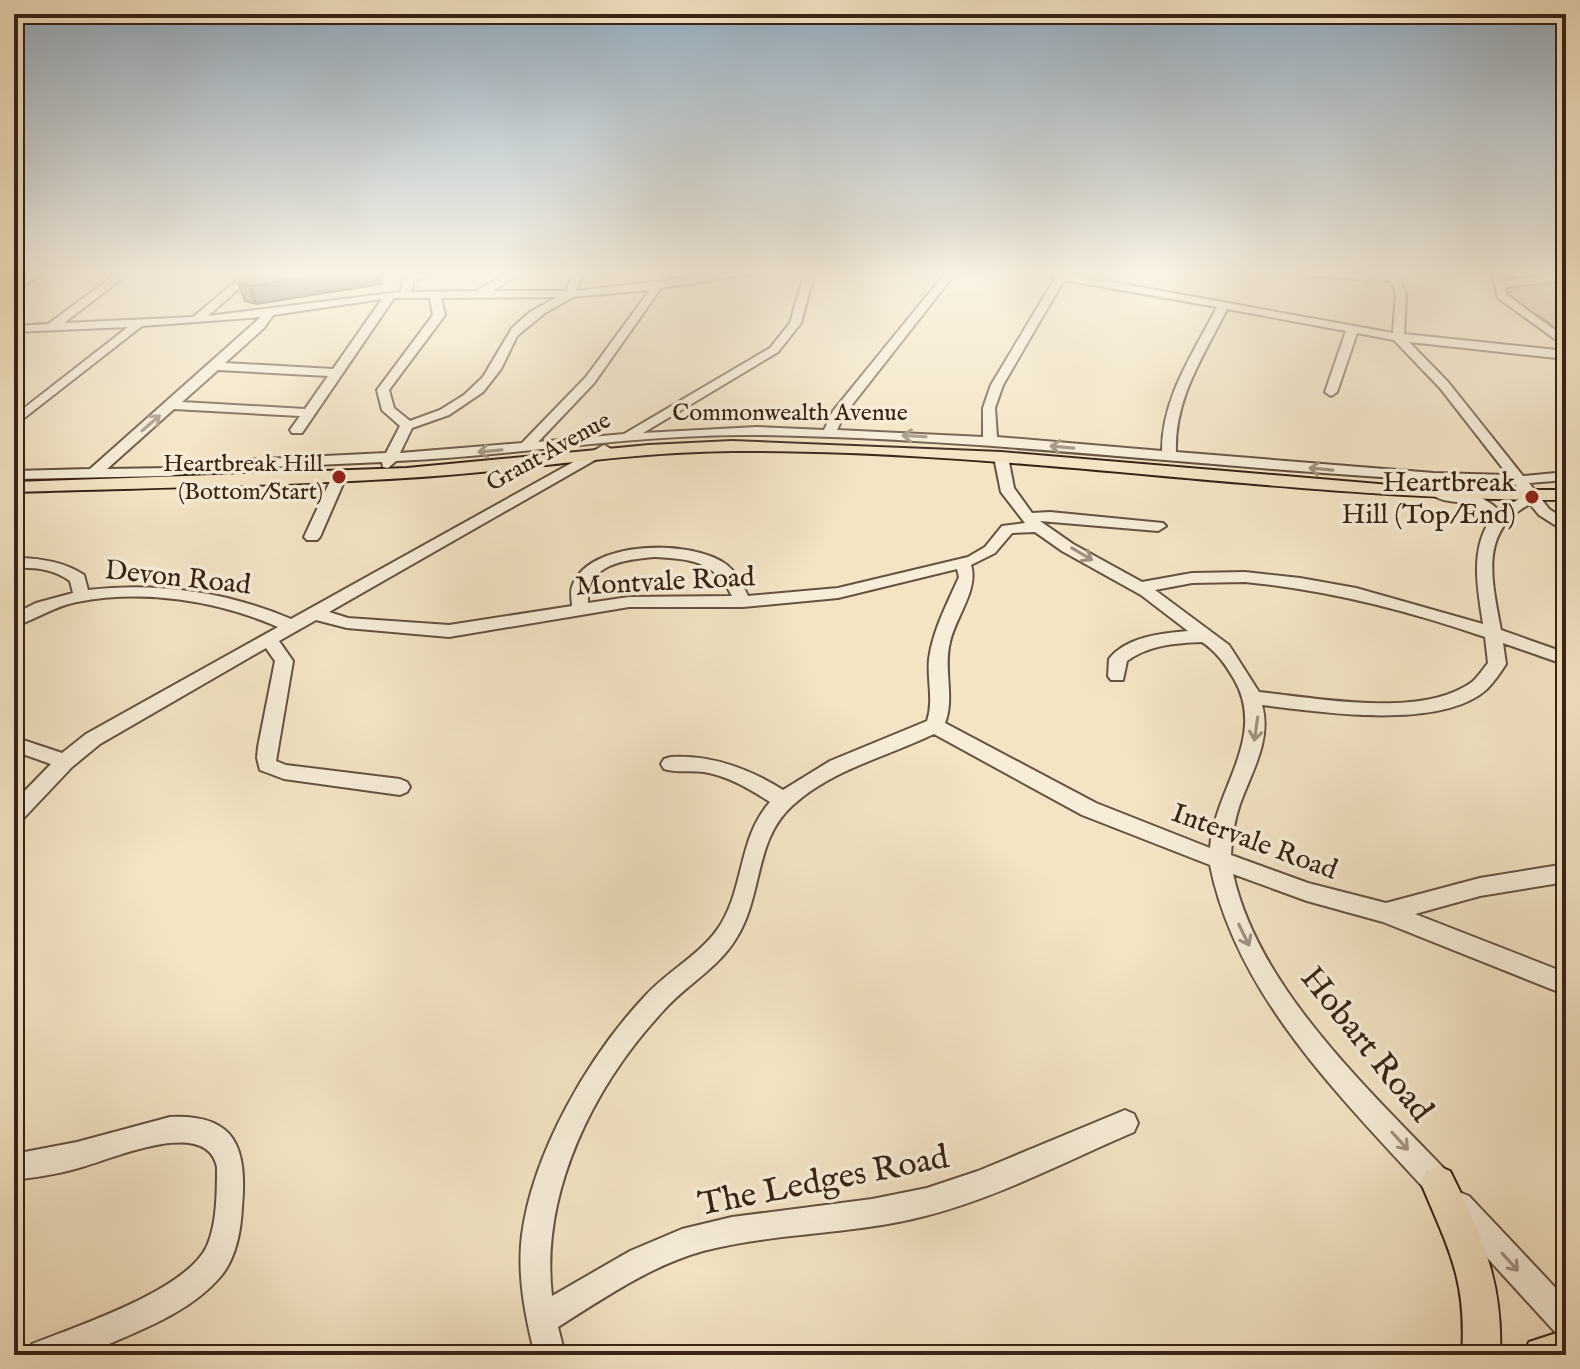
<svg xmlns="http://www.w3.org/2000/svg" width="1580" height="1369" font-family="'IM FELL English',serif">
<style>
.green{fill:#d3c3a6;stroke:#84725e;stroke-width:2}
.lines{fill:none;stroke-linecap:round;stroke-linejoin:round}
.minor-casing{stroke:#655241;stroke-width:4}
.major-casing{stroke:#362215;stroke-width:4}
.minor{fill:#f7edd9;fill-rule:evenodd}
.major{fill:#f3e4c4;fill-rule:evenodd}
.wall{fill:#837460;stroke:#362215;stroke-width:2}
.shaded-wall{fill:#6a5e4e;stroke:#362215;stroke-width:2}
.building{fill:#988770;stroke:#362215;stroke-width:2}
.oneway{stroke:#a09281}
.poi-dot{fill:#8f2418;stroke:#f7edd9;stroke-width:3}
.labels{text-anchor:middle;stroke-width:7;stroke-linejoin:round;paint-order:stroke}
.far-street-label{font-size:24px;fill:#362215;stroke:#f7edd9}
.far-poi-label{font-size:24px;fill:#362215;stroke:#f7edd9;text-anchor:end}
.poi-label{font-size:28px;fill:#362215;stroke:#f7edd9;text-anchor:end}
.street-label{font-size:28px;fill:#362215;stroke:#f7edd9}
.near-street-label{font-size:34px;fill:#362215;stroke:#f7edd9}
</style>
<rect width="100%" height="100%" fill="#f3e4c4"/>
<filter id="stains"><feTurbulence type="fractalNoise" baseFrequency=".0025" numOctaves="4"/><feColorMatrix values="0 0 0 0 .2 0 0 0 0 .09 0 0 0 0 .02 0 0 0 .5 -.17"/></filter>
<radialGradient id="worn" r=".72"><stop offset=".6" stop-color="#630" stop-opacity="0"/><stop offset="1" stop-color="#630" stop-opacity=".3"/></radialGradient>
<path class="green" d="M1566 279V338L1549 323 1508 297 1507 293 1523 285Z"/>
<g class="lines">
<g class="minor-casing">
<g id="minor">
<path d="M36 271H48L14 291V284Z"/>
<path d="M120 271H132L64 323 193 317 248 271H259L208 316 400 292 407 271H438L414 281 411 292 476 291 513 271H526L492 291H566L574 271H584L576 291 742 271H770L661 288 594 383 538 442 624 434 770 348 790 323 805 271H815L801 323 778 352 643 433 757 427 824 430 833 411 947 271H957L844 415 837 430 983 437V408L991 385 1055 278 1029 271H1051L1393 333 1396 294 1391 281 1278 274 1273 271 1388 275 1387 271H1397L1406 294 1404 334 1566 351V359L1409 342 1448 382 1523 476 1566 472V480L1529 483 1549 509 1566 520V532L1539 515 1530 504C1478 531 1492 581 1501 630L1566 653V665L1503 643 1506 664C1501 672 1494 682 1487 689 1441 731 1320 712 1262 705 1272 740 1251 773 1240 804 1234 821 1232 838 1231 855L1308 883 1386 903 1480 878 1566 864V882L1480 896 1415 914 1566 973V995L1383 922 1307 901 1233 874C1259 991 1372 1092 1452 1177L1456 1187 1452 1195 1459 1192 1469 1196 1566 1299V1336L1555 1332 1449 1216 1445 1206 1448 1198 1442 1201 1432 1197C1344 1100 1237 998 1210 865L1082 815 934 734C886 757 833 769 793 805 754 839 763 895 737 937 719 968 687 984 664 1010 594 1085 540 1192 552 1296L630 1251 682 1229 732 1217 872 1199 927 1188 978 1171 1125 1110 1134 1114 1138 1123 1134 1132C1066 1161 997 1198 925 1216 853 1235 776 1232 703 1251 650 1266 604 1298 558 1327L565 1355H535C525 1316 517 1275 522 1235 533 1152 589 1055 646 995 668 971 698 956 717 930 745 891 737 839 770 802 750 789 728 776 704 772 691 770 677 773 664 769L661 764 664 759 671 757C712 755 748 768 783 790L830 761 927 721C934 701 927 680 929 659 933 630 947 604 959 577L957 569 838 598 743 607H629L449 637 347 628 316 620 279 641 293 661 276 761 286 765 400 779 407 782 410 787 407 792 400 795 284 779 260 770 257 758 258 747 275 661 266 648 100 744 72 767 21 821 14 823V802L51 764 14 751V737L62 753 86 734 278 627C216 600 143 589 77 602 54 606 36 620 14 626V614L36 603 73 593 70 581C53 569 35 567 14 568V558C38 558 63 561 84 575L88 590C157 582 227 592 291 619L604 445 611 449 609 452 329 612 348 618 449 625 572 606C572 601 570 592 572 587 587 539 694 539 727 565 737 573 743 585 748 596L838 588 968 557 985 547 1002 526 1025 523 1001 492 994 457 1001 453 1008 457 1014 488 1032 513 1050 512 1163 523 1166 526 1158 531 1040 521 1073 544 1142 582 1192 573 1245 572 1300 578 1356 588 1483 624C1478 591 1470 552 1489 522 1480 494 1450 508 1433 495 1449 483 1487 496 1499 511L1524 496 1515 484C1262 475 1012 439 759 435 637 433 517 456 396 461L388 468 383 467 382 462 201 470 170 476 14 479V471L90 469 261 317 142 326 14 426V416L128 327 14 332V326L48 324ZM1064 280 1217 307C1193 354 1162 397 1162 451L997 437 995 408 1003 385ZM650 290 586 377 522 443 400 453 412 428 449 415 483 392 501 369 517 336 545 313 573 297ZM557 297 530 312 512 328 483 377 464 395 440 410 410 421 394 408 389 390 445 315 441 298ZM394 298H430L433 315 377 390 382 410 400 426 386 453 201 462 170 468 107 469 174 409 300 416 290 430 292 433H302ZM382 299 333 369 225 363 264 328 273 315ZM1227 309 1346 331 1325 392 1331 396 1337 392 1357 333 1394 340 1440 388 1508 475 1434 473 1176 452C1174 398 1204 356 1227 309ZM218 370 328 376 305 409 182 402ZM1035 532 1062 551 1141 595 1188 631C1162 633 1126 637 1109 659L1108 676 1111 680H1123L1127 661C1149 645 1175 643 1202 642 1217 652 1225 664 1234 679 1268 737 1214 790 1210 848L1096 803 945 723C955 698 943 669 950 642 955 618 979 589 971 565L995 553 1012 533ZM654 557C690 559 714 560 732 596L629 597 588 603C586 564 623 560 654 557ZM1245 582C1328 590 1406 610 1485 637L1488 663C1483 669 1478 677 1472 682 1421 719 1318 698 1259 692L1229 645 1155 590 1192 583Z"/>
<path d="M1491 271H1501L1504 280 1566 274V280L1505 287 1507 295 1566 338V347L1498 298Z"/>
<path d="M339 473 346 477 320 537 317 540H307L304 537 332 477Z"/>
<path d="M170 1117C237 1114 247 1149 242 1207 241 1230 236 1258 221 1276 190 1313 138 1331 95 1350L82 1355H28L32 1344C77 1326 186 1291 207 1246 217 1224 217 1191 217 1167 207 1116 112 1159 82 1167 60 1174 37 1177 14 1180V1154L77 1142Z"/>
</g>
</g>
<g class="major-casing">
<g id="major">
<path d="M732 441 1001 452 1449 490H1566V500C1287 500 1011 449 732 451 622 452 514 472 405 478 275 486 144 488 14 492V482L407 468 649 445Z"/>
<path d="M1438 1166 1450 1171C1482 1235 1503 1282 1500 1355H1462C1467 1280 1449 1250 1421 1183L1426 1171Z"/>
<path d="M1566 1330V1355H1523L1529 1342Z"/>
</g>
</g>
<use href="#minor" class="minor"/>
<use href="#major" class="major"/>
</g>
<path class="wall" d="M381 275V284L256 304 245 301 238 283Z"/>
<path class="shaded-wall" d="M344 271H379L381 284 256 304 249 286Z"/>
<path class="building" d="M250 271H344L249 286 238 283Z"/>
<defs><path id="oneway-shaft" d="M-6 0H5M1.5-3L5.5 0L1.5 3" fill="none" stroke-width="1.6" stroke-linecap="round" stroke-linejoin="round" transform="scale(2)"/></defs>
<g class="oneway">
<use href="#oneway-shaft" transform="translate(151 423) rotate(-41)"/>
<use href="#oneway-shaft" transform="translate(914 436) rotate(-177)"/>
<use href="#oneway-shaft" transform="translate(1062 447) rotate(-175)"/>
<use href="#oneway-shaft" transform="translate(490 451) rotate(175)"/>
<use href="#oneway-shaft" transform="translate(1321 469) rotate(-175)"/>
<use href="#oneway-shaft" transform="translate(1082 554) rotate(31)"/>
<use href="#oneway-shaft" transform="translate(1256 729) rotate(98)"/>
<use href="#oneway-shaft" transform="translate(1244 935) rotate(64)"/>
<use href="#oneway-shaft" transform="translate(1400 1141) rotate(48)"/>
<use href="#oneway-shaft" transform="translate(1510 1262) rotate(48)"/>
</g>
<linearGradient id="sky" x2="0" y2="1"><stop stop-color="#93adc2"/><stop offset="0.59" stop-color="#faf3e4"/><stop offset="1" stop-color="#faf3e4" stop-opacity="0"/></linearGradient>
<rect width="1580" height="463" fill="url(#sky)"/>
<g class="poi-dot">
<circle cx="339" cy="477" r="8"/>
<circle cx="1532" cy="497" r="8"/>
</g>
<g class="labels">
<g class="far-street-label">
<text x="790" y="420">Commonwealth Avenue</text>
<text transform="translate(548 451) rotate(-29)" y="8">Grant Avenue</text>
</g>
<g class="far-poi-label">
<text x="323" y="471">Heartbreak Hill<tspan x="323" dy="28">(Bottom/Start)</tspan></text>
</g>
<g class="poi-label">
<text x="1516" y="491">Heartbreak<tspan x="1516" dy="32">Hill (Top/End)</tspan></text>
</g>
<g class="street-label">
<text transform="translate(178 576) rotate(6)" y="10">Devon Road</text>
<text transform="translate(665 580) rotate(-3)" y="10">Montvale Road</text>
<text transform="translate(1255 840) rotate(20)" y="10">Intervale Road</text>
</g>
<g class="near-street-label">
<text transform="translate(1368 1043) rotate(51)" y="12">Hobart Road</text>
<text transform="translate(823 1179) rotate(-11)" y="12">The Ledges Road</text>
</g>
</g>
<rect width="1580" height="1369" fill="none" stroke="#f3e4c4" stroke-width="48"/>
<rect x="16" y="16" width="1548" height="1337" fill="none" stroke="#362215" stroke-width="4"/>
<rect x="24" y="24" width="1532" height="1321" fill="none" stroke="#362215" stroke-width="2"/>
<rect width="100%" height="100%" filter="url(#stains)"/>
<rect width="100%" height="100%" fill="url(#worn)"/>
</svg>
